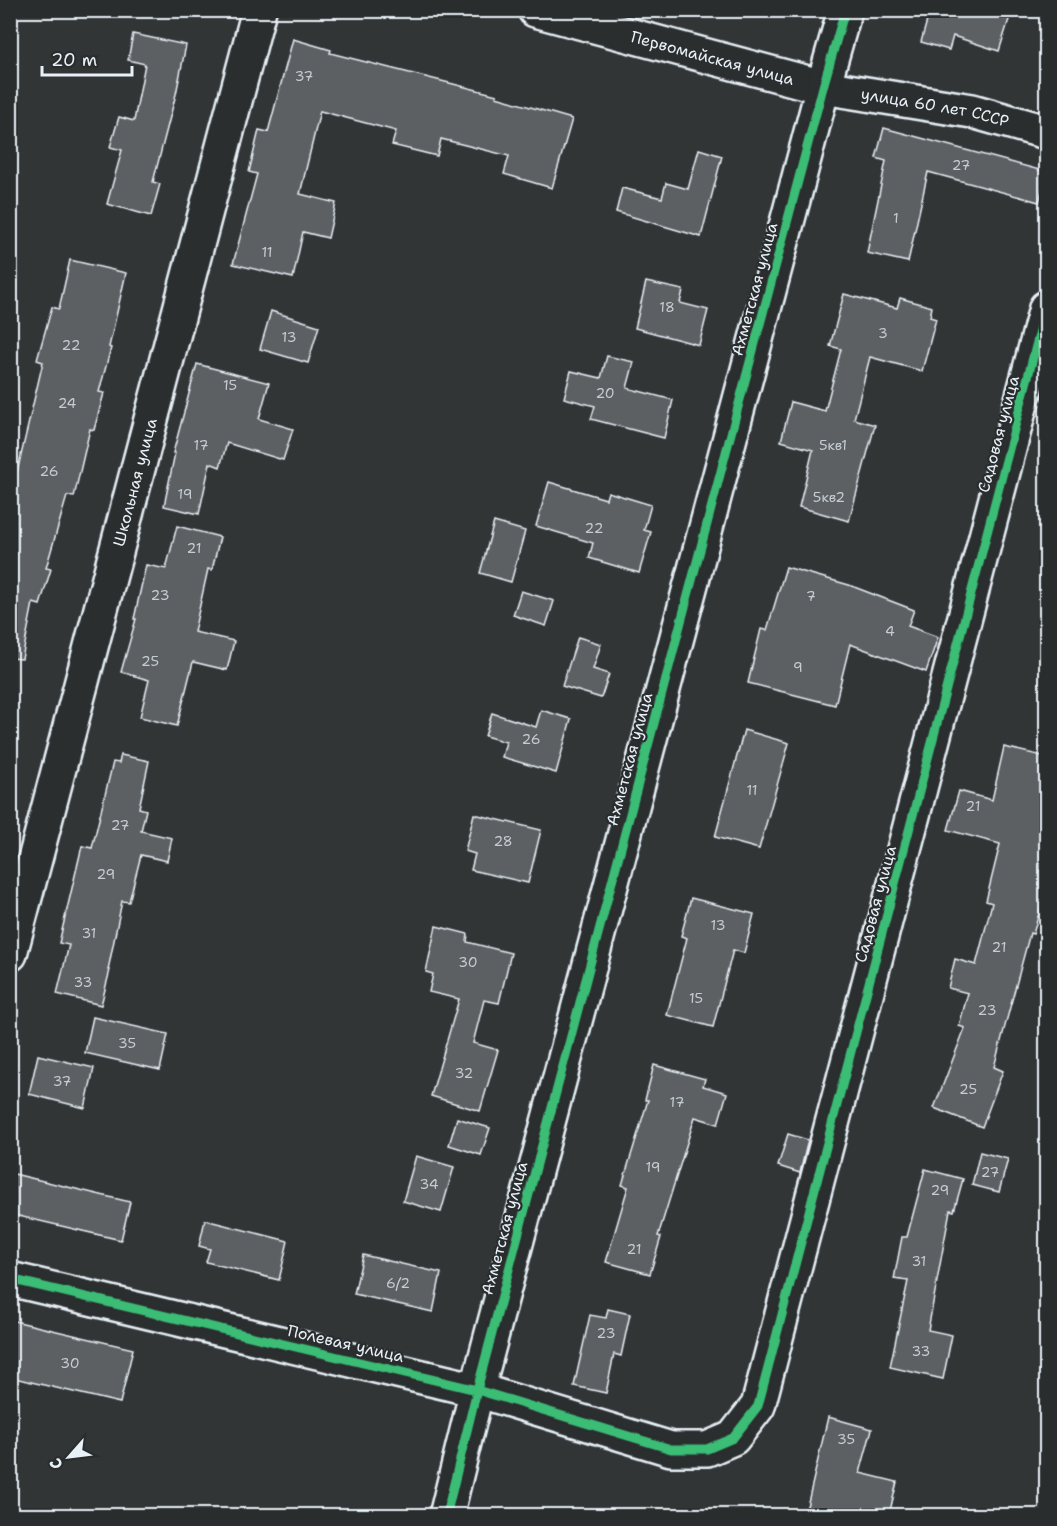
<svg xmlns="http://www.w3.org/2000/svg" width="1057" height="1526" font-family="'Shantell Sans',sans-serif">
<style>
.building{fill:#5c6063;stroke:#e8f1f8;stroke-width:1.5}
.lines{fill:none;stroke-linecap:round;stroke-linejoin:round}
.minor-casing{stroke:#e8f1f8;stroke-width:38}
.tertiary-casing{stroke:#e8f1f8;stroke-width:38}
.minor{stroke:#2a2d2e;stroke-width:33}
.tertiary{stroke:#2a2d2e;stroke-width:33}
.cycleway-casing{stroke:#2a2d2e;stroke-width:13}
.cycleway{stroke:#3abd76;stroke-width:9}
.labels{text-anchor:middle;stroke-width:4.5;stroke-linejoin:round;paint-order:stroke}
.number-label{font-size:14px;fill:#c5cdd3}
.street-label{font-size:16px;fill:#e8f1f8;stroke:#2a2d2e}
</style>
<rect width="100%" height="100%" fill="#323536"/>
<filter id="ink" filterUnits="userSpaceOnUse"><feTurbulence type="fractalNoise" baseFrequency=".0167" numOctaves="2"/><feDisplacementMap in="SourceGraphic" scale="12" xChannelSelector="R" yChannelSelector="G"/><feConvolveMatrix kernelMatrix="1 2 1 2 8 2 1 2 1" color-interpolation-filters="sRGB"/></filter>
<g filter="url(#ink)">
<g class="building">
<path d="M930 10H1012L999 51 953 36 949 50 921 42Z"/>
<path d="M133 34 186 45 176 94 153 182 160 184 151 216 107 204 122 150 110 147 119 117 134 121 145 64 128 60Z"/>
<path d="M293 39 331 50 330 53 497 95 496 97 572 119 552 188 504 174 509 156 441 139 437 156 392 145 396 131 320 111 300 194 336 203 328 238 303 232 293 278 233 264 257 174 249 172 259 130 268 132Z"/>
<path d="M884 128 1047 172 1039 202 928 172 908 262 867 253 886 161 876 158Z"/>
<path d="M699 149 722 156 701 237 616 212 622 188 662 198 666 183 688 189Z"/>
<path d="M70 260 126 273 109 347 111 348 99 392 104 393 94 430 90 429 74 497 67 496 46 568 51 569 40 605 33 603 22 659 10 658V502L43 362 37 360 52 307 59 309Z"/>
<path d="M646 282 683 290 680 303 708 310 699 345 635 328Z"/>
<path d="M844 294 897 308 900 298 932 307 930 317 936 319 922 371 870 357 854 419 875 425 849 521 799 507 813 450 781 441 791 402 825 411 841 349 830 346Z"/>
<path d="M271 311 319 326 308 363 260 349Z"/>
<path d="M607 356 634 362 627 388 673 400 664 438 591 419 595 406 564 398 571 371 601 378Z"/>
<path d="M197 364 269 383 259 419 293 429 283 460 227 443 220 467 210 463 199 514 164 506 175 453H173Z"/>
<path d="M549 482 606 499 608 492 651 505 644 530 651 532 639 573 589 558 593 543 536 526Z"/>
<path d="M494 522 525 531 511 582 480 573Z"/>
<path d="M177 526 220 537 212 570 208 569 194 632 234 641 227 670 193 662 177 726 140 717 149 680 121 672 136 619H134L146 565 166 569Z"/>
<path d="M786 567 849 585 914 610 908 626 938 637 926 672 850 644 835 705 748 683 761 629 767 630Z"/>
<path d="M521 591 554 601 546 626 513 615Z"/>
<path d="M578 637 601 644 593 669 609 674 601 698 562 686Z"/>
<path d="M541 710 571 719 556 773 502 757 506 742 485 736 492 713 536 727Z"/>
<path d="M744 730 789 743 759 849 715 837Z"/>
<path d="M1004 747 1047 757V886L1033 934 1030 933 994 1067 1003 1071 982 1127 934 1108 965 1028 959 1026 968 993 948 988 955 959 976 965 992 903 986 901 1000 844 948 830 959 791 992 800Z"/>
<path d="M121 755 149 761 139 808 146 810 141 831 172 838 167 861 141 855 129 902 122 901 108 970H110L101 1005 57 994 69 945 59 943 82 846 92 848 113 762 119 763Z"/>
<path d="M474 814 541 830 528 883 471 870 475 854 465 851Z"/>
<path d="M691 898 754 914 744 953 733 950 713 1027 667 1015 687 938 681 936Z"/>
<path d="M436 926 468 934 467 942 511 953 499 1003 484 1000 473 1043 498 1050 480 1111 431 1096 459 999 429 992 433 974 426 972Z"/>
<path d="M93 1017 168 1034 160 1070 85 1053Z"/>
<path d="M38 1055 94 1068 85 1108 29 1094Z"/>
<path d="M654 1065 705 1079 703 1086 727 1093 718 1124 695 1117 658 1236 661 1237 650 1274 606 1262 628 1187 622 1185 648 1100H645Z"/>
<path d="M457 1118 490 1128 481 1155 449 1145Z"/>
<path d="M788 1134 808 1140 800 1173 778 1166Z"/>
<path d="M980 1152 1008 1159 999 1192 972 1185Z"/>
<path d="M416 1156 454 1167 441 1212 403 1201Z"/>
<path d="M925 1169 963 1179 954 1211 950 1210 928 1330 952 1335 943 1379 890 1367 908 1281 894 1279 902 1237H907Z"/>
<path d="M10 1173 130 1202 121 1240 10 1214Z"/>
<path d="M205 1220 288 1241 279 1280 206 1262 210 1249 199 1246Z"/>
<path d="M363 1255 441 1273 433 1312 354 1294Z"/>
<path d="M608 1309 630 1314 621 1356 614 1354 606 1393 574 1386 590 1315 606 1318Z"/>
<path d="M10 1320 133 1349 120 1403 10 1377Z"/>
<path d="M828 1417 872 1429 860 1473 897 1482 889 1515H805Z"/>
</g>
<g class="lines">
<g class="minor-casing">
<g id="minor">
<path id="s1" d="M10 954 259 10"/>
<path d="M10 1279 477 1390 671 1449H707L733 1438 758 1406 1046 308"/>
<path d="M446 1516 477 1390 823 87"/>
</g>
</g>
<g class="tertiary-casing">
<g id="tertiary">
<path id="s2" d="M535 10 823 87 972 111 1046 132"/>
<path d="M823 87 845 10"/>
</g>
</g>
<use href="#minor" class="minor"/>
<use href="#tertiary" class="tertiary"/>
<g class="cycleway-casing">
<g id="cycleway">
<path d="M10 1279 477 1390 671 1449H707L733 1438 758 1406 1046 308"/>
<path d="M446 1516 477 1390 823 87 845 10"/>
</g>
</g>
<use href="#cycleway" class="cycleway"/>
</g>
</g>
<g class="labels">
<g class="number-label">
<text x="304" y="81">37</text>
<text x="961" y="170">27</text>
<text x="896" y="223">1</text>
<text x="267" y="257">11</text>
<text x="667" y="312">18</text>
<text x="883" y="338">3</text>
<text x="289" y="342">13</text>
<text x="71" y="350">22</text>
<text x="230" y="390">15</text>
<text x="605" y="398">20</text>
<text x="67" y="408">24</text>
<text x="201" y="450">17</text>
<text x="833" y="450">5кв1</text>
<text x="49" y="476">26</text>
<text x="185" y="499">19</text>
<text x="829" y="502">5кв2</text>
<text x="594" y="533">22</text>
<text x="194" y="553">21</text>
<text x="160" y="600">23</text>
<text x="811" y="601">7</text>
<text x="890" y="636">4</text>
<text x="150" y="666">25</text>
<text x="798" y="672">9</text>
<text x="531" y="744">26</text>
<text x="752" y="795">11</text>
<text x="973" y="811">21</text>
<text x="120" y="830">27</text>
<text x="503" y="846">28</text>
<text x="106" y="879">29</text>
<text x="718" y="930">13</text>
<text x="89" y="938">31</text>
<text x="999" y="952">21</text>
<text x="468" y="967">30</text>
<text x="83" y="987">33</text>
<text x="696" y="1003">15</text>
<text x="987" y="1015">23</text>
<text x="127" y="1048">35</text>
<text x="464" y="1078">32</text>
<text x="62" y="1086">37</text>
<text x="968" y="1094">25</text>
<text x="677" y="1107">17</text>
<text x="653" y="1172">19</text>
<text x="990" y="1177">27</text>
<text x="429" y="1189">34</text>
<text x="940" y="1195">29</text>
<text x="634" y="1254">21</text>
<text x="919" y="1266">31</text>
<text x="398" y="1288">6/2</text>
<text x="606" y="1338">23</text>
<text x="921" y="1356">33</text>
<text x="70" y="1368">30</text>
<text x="846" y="1444">35</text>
</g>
<g class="street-label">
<text dy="6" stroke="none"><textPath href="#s2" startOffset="184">Первомайская улица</textPath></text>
<text dy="6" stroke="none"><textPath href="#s2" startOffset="412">улица 60 лет СССР</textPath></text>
<text transform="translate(754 289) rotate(-75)" y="6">Ахметская улица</text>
<text transform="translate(998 434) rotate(-75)" y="6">Садовая улица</text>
<text dy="6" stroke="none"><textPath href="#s1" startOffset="488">Школьная улица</textPath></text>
<text transform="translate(629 759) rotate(-75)" y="6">Ахметская улица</text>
<text transform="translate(875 904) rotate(-75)" y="6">Садовая улица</text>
<text transform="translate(504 1228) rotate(-75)" y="6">Ахметская улица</text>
<text transform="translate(346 1343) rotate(13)" y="6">Полевая улица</text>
</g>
</g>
<rect width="1057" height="1526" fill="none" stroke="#2a2d2e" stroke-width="36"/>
<rect x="18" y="18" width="1021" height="1490" fill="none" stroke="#e8f1f8" stroke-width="2" filter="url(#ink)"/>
<g transform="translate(69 1457) rotate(242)" stroke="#2a2d2e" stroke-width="4.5" paint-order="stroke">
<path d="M0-4.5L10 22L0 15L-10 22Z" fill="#e8f1f8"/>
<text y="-9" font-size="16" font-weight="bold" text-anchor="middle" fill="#e8f1f8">С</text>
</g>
<path d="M42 66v9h90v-9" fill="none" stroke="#e8f1f8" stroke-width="3"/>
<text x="51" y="66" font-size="18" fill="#e8f1f8" stroke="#2a2d2e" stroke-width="4.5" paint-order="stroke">20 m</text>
</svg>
